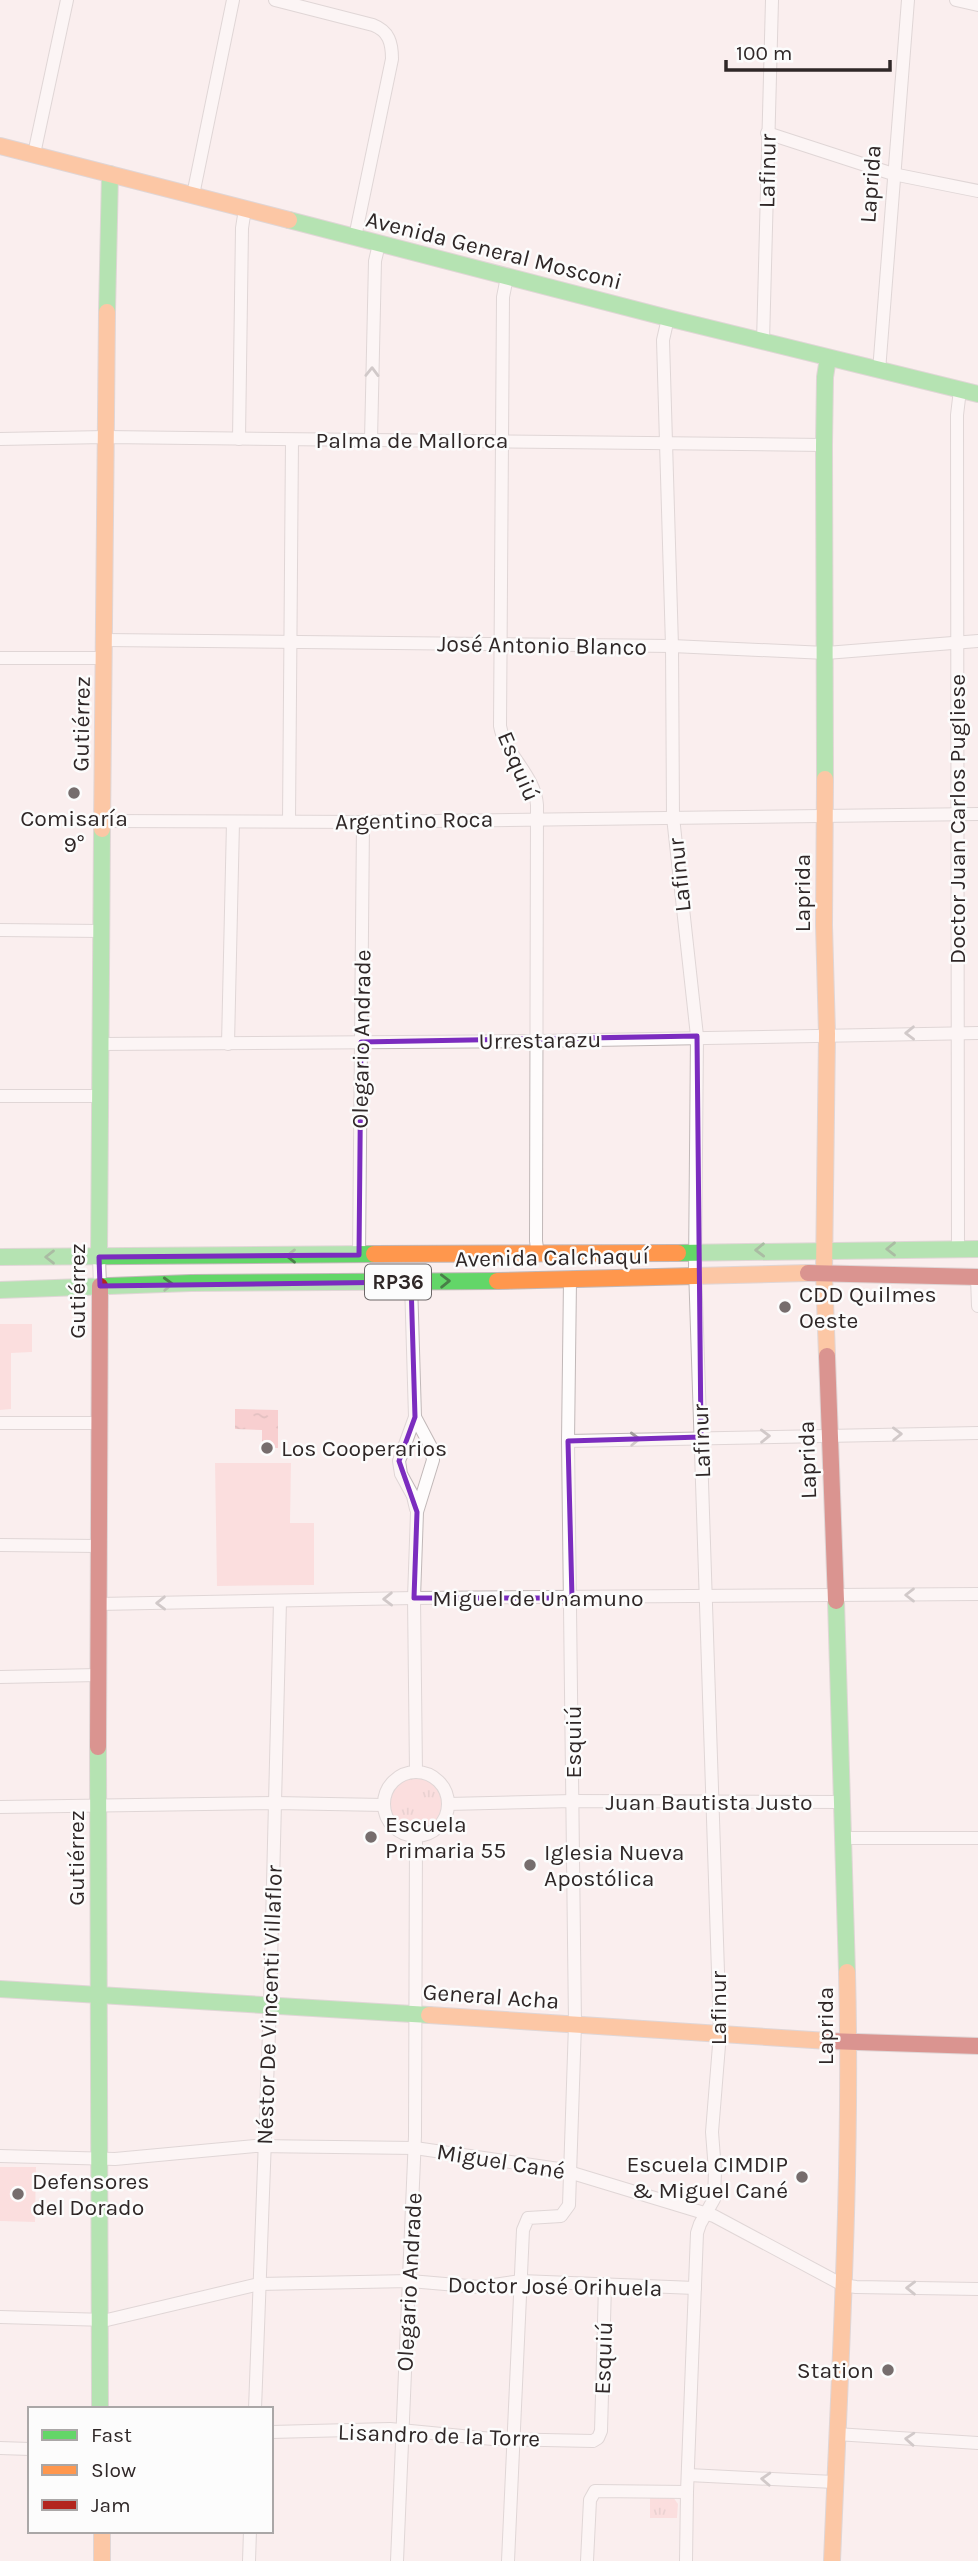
<svg xmlns="http://www.w3.org/2000/svg" width="978" height="2561" font-family="Karla,sans-serif">
<style>
.park{fill:url(#park-tufts)}
.pitch{fill:#fccbcb}
.water{fill:url(#water-ripples)}
.lines{fill:none;stroke-linecap:round;stroke-linejoin:round}
.street-casing{stroke:#c1b8b8;stroke-width:14}
.fast-casing{stroke:#c1b8b8;stroke-width:18}
.slow-casing{stroke:#c1b8b8;stroke-width:18}
.jam-casing{stroke:#c1b8b8;stroke-width:18}
.street{stroke:#fefcfc;stroke-width:12}
.fast{stroke:#63d668;stroke-width:16}
.slow{stroke:#ff974d;stroke-width:16}
.jam{stroke:#b3261e;stroke-width:16}
.oneway{stroke:#a19c9c}
.oneway2{stroke:#497e48}
.marked{fill:none;stroke:#7b2cbf;stroke-width:5;stroke-linejoin:round}
.poi-dot{fill:#766d6d;stroke:#fcfcfc;stroke-width:2.5}
.labels{text-anchor:middle;stroke-width:5;stroke-linejoin:round;paint-order:stroke}
.shield{fill:#fcfcfc;stroke:#6c6767;stroke-width:2}
.shield-label{font-size:21px;font-weight:bold;fill:#2f2727}
.street-label{font-size:23px;fill:#2f2727;stroke:#fcfcfc}
.poi-label{font-size:23px;fill:#2f2727;stroke:#fcfcfc;text-anchor:start}
</style>
<defs>
<pattern id="park-tufts" width="24" height="20" patternUnits="userSpaceOnUse" patternTransform="scale(1.75)"><rect width="24" height="20" fill="#fccbcb"/><path d="M3 7l-1-3M5 7V3M7 7l1-3M15 17l-1-3M17 17v-4M19 17l1-3" fill="none" stroke="#d8aeae"/></pattern>
<pattern id="water-ripples" width="26" height="14" patternUnits="userSpaceOnUse" patternTransform="scale(1.75)"><rect width="26" height="14" fill="#f5a8aa"/><path d="M2 4q2-2 4 0t4 0M15 11q2-2 4 0t4 0" fill="none" stroke="#c7898a"/></pattern>
</defs>
<rect width="100%" height="100%" fill="#faeeee"/>
<g class="park">
<circle cx="416" cy="1805" r="27"/>
<path d="M650 2496 673 2497 678 2504 677 2518H650Z"/>
</g>
<g class="pitch">
<path d="M0 1324H32V1352L11 1353V1409L0 1410Z"/>
<path d="M215 1463H291L290 1523H314V1585L217 1586Z"/>
<path d="M0 2167H36L35 2222 0 2221Z"/>
</g>
<path class="water" d="M235 1409 278 1410V1448H262V1430L235 1429Z"/>
<g class="lines">
<g class="street-casing">
<g id="street">
<path d="M275 0 373 25C389 31 392 43 392 59L355 237"/>
<path d="M956 0 978 5"/>
<path d="M767 133 893 174 978 191"/>
<path d="M34 154 67 0"/>
<path d="M193 195 233 0"/>
<path d="M507 277 503 297 500 726C505 755 535 775 537 805L536 1241 538 1255"/>
<path d="M668 318 663 340 672 646 673 817 697 1036 695 1268 720 2033 712 2132 715 2171 714 2199 700 2224 697 2233 687 2492 686 2561"/>
<path d="M763 342 772 0"/>
<path d="M879 371 908 0"/>
<path d="M0 439 105 437 824 445"/>
<path d="M239 439 242 228 245 209"/>
<path d="M371 440 375 261 379 244"/>
<path d="M105 640 672 646 826 653 978 641"/>
<path d="M0 658H104"/>
<path d="M103 821 363 822 978 814"/>
<path d="M289 821 292 440"/>
<path d="M0 930 101 931"/>
<path d="M102 1044 537 1041 978 1033"/>
<path d="M228 1044 233 822"/>
<path d="M0 1096H101"/>
<path d="M958 1249 957 415 960 390"/>
<path d="M359 1255 363 822"/>
<path d="M99 1257 100 1286"/>
<path d="M977 1277 978 1306"/>
<path d="M411 1282 415 1417 399 1461 401 1474 413 1496 416 1509"/>
<path d="M415 1417 431 1447 433 1460 417 1512 414 1598 416 1772"/>
<path d="M0 1423H98"/>
<path d="M568 1441 978 1433"/>
<path d="M0 1545 98 1546"/>
<path d="M98 1604 414 1598 978 1594"/>
<path d="M0 1677 98 1675"/>
<circle cx="416" cy="1804" r="32"/>
<path d="M448 1804 573 1801 843 1802"/>
<path d="M0 1807 275 1803 384 1805"/>
<path d="M844 1838H978"/>
<path d="M0 2156 115 2159 255 2146 415 2148 559 2169 714 2216 843 2285 856 2287 978 2289"/>
<path d="M0 2317 107 2320 259 2284 410 2281 480 2287 521 2281 695 2288"/>
<path d="M255 2409 270 2004 280 1601"/>
<path d="M271 2432 390 2429 493 2439 593 2441 598 2438 601 2431 605 2285"/>
<path d="M836 2434 978 2443"/>
<path d="M0 2448 30 2449"/>
<path d="M688 2475 834 2482"/>
<path d="M249 2561 250 2531"/>
<path d="M397 2561 415 2136 416 1836"/>
<path d="M508 2561 523 2230 528 2218 561 2216 569 2205 575 2024 568 1441 570 1280"/>
<path d="M587 2561 590 2500 595 2491 687 2492"/>
</g>
</g>
<g class="fast-casing">
<g id="fast">
<path d="M289 220 668 318 978 394"/>
<path d="M107 312 110 174"/>
<path d="M825 779 824 445 825 377 828 358"/>
<path d="M678 1253 978 1249"/>
<path d="M0 1257 374 1254"/>
<path d="M99 1257 102 829"/>
<path d="M0 1290 191 1283 497 1281"/>
<path d="M836 1601 847 1972"/>
<path d="M98 1747 100 2409"/>
<path d="M0 1989 429 2015"/>
</g>
</g>
<g class="slow-casing">
<g id="slow">
<path d="M0 146 289 220"/>
<path d="M825 779 824 925 827 1034 824 1273 827 1356"/>
<path d="M102 829 107 312"/>
<path d="M374 1254 678 1253"/>
<path d="M497 1281 808 1273"/>
<path d="M429 2015 828 2041"/>
<path d="M102 2531V2561"/>
<path d="M832 2561C840 2365 852 2168 847 1972"/>
</g>
</g>
<g class="jam-casing">
<g id="jam">
<path d="M808 1273 978 1277"/>
<path d="M827 1356 836 1601"/>
<path d="M98 1747 100 1286"/>
<path d="M828 2041 978 2046"/>
</g>
</g>
<use href="#street" class="street"/>
<use href="#fast" class="fast"/>
<use href="#slow" class="slow"/>
<use href="#jam" class="jam"/>
</g>
<defs><path id="oneway-chevron" d="M-2-3.5L2.5 0L-2 3.5" fill="none" stroke-width="1.6" stroke-linecap="round" stroke-linejoin="round" transform="scale(1.75)"/></defs>
<g class="oneway">
<use href="#oneway-chevron" transform="translate(372 372) rotate(-89)"/>
<use href="#oneway-chevron" transform="translate(910 1033) rotate(179)"/>
<use href="#oneway-chevron" transform="translate(897 1434) rotate(-1)"/>
<use href="#oneway-chevron" transform="translate(765 1436) rotate(-1)"/>
<use href="#oneway-chevron" transform="translate(635 1439) rotate(-2)"/>
<use href="#oneway-chevron" transform="translate(910 1595) rotate(180)"/>
<use href="#oneway-chevron" transform="translate(388 1599) rotate(179)"/>
<use href="#oneway-chevron" transform="translate(161 1603) rotate(179)"/>
<use href="#oneway-chevron" transform="translate(911 2288) rotate(-179)"/>
<use href="#oneway-chevron" transform="translate(910 2439) rotate(-176)"/>
<use href="#oneway-chevron" transform="translate(766 2479) rotate(-177)"/>
</g>
<g class="oneway2">
<use href="#oneway-chevron" transform="translate(891 1249) rotate(180)"/>
<use href="#oneway-chevron" transform="translate(760 1250) rotate(179)"/>
<use href="#oneway-chevron" transform="translate(291 1256) rotate(180)"/>
<use href="#oneway-chevron" transform="translate(50 1257) rotate(180)"/>
<use href="#oneway-chevron" transform="translate(445 1281) rotate(-1)"/>
<use href="#oneway-chevron" transform="translate(168 1284) rotate(-2)"/>
</g>
<path d="M0 0H978V2561H0ZM697 1036 701 1437 568 1441 572 1598H414L417 1512 399 1461 415 1417 411 1282 100 1286 99 1257 359 1255 361 1042Z" fill="#faeeee" fill-opacity=".55" fill-rule="evenodd"/>
<path class="marked" d="M697 1036 701 1437 568 1441 572 1598H414L417 1512 399 1461 415 1417 411 1282 100 1286 99 1257 359 1255 361 1042Z"/>
<g class="poi-dot">
<circle cx="74" cy="793" r="7"/>
<circle cx="785" cy="1307" r="7"/>
<circle cx="267" cy="1448" r="7"/>
<circle cx="371" cy="1837" r="7"/>
<circle cx="530" cy="1865" r="7"/>
<circle cx="802" cy="2177" r="7"/>
<circle cx="18" cy="2194" r="7"/>
<circle cx="888" cy="2370" r="7"/>
</g>
<g class="labels">
<rect class="shield" x="365" y="1264.5" width="66" height="35" rx="5"/>
<g class="shield-label">
<text x="398" y="1289">RP36</text>
</g>
<g class="street-label">
<text transform="translate(767 171) rotate(-89)" y="8">Lafinur</text>
<text transform="translate(870 184) rotate(-86)" y="8">Laprida</text>
<text transform="translate(494 250) rotate(14)" y="8">Avenida General Mosconi</text>
<text x="412" y="448">Palma de Mallorca</text>
<text transform="translate(542 645) rotate(1)" y="8">José Antonio Blanco</text>
<text transform="translate(81 724) rotate(-89)" y="8">Gutiérrez</text>
<text transform="translate(519 766) rotate(67)" y="8">Esquiú</text>
<text transform="translate(957 819) rotate(-90)" y="8">Doctor Juan Carlos Pugliese</text>
<text transform="translate(414 820) rotate(-1)" y="8">Argentino Roca</text>
<text transform="translate(679 875) rotate(-96)" y="8">Lafinur</text>
<text transform="translate(802 893) rotate(-90)" y="8">Laprida</text>
<text transform="translate(361 1039) rotate(-89)" y="8">Olegario Andrade</text>
<text transform="translate(540 1040) rotate(-1)" y="8">Urrestarazu</text>
<text transform="translate(552 1257) rotate(-1)" y="8">Avenida Calchaquí</text>
<text transform="translate(77 1291) rotate(-90)" y="8">Gutiérrez</text>
<text transform="translate(701 1441) rotate(-92)" y="8">Lafinur</text>
<text transform="translate(807 1460) rotate(-92)" y="8">Laprida</text>
<text x="538" y="1606">Miguel de Unamuno</text>
<text transform="translate(573 1742) rotate(-90)" y="8">Esquiú</text>
<text x="709" y="1810">Juan Bautista Justo</text>
<text transform="translate(76 1858) rotate(-90)" y="8">Gutiérrez</text>
<text transform="translate(491 1996) rotate(4)" y="8">General Acha</text>
<text transform="translate(269 2005) rotate(-88)" y="8">Néstor De Vincenti Villaflor</text>
<text transform="translate(718 2008) rotate(-90)" y="8">Lafinur</text>
<text transform="translate(825 2026) rotate(-90)" y="8">Laprida</text>
<text transform="translate(501 2161) rotate(9)" y="8">Miguel Cané</text>
<text transform="translate(409 2282) rotate(-87)" y="8">Olegario Andrade</text>
<text transform="translate(555 2286) rotate(1)" y="8">Doctor José Orihuela</text>
<text transform="translate(603 2358) rotate(-88)" y="8">Esquiú</text>
<text transform="translate(439 2435) rotate(2)" y="8">Lisandro de la Torre</text>
</g>
<g class="poi-label">
<text x="74" y="826" text-anchor="middle">Comisaría<tspan x="74" dy="26">9°</tspan></text>
<text x="799" y="1302">CDD Quilmes<tspan x="799" dy="26">Oeste</tspan></text>
<text x="281" y="1456">Los Cooperarios</text>
<text x="385" y="1832">Escuela<tspan x="385" dy="26">Primaria 55</tspan></text>
<text x="544" y="1860">Iglesia Nueva<tspan x="544" dy="26">Apostólica</tspan></text>
<text x="788" y="2172" text-anchor="end">Escuela CIMDIP<tspan x="788" dy="26">&amp; Miguel Cané</tspan></text>
<text x="32" y="2189">Defensores<tspan x="32" dy="26">del Dorado</tspan></text>
<text x="874" y="2378" text-anchor="end">Station</text>
</g>
</g>
<rect x="28" y="2407" width="245" height="126" fill="#fcfcfc" stroke="#aaa7a7" stroke-width="2"/>
<rect x="42" y="2430" width="35" height="10" fill="#63d668" stroke="#aaa7a7" stroke-width="2"/>
<text x="91" y="2442" font-size="21" fill="#2f2727">Fast</text>
<rect x="42" y="2465" width="35" height="10" fill="#ff974d" stroke="#aaa7a7" stroke-width="2"/>
<text x="91" y="2477" font-size="21" fill="#2f2727">Slow</text>
<rect x="42" y="2500" width="35" height="10" fill="#b3261e" stroke="#aaa7a7" stroke-width="2"/>
<text x="91" y="2512" font-size="21" fill="#2f2727">Jam</text>
<path d="M726 60v10h164v-10" fill="none" stroke="#2f2727" stroke-width="3.5"/>
<text x="736" y="60" font-size="21" fill="#2f2727" stroke="#fcfcfc" stroke-width="5" paint-order="stroke">100 m</text>
</svg>
